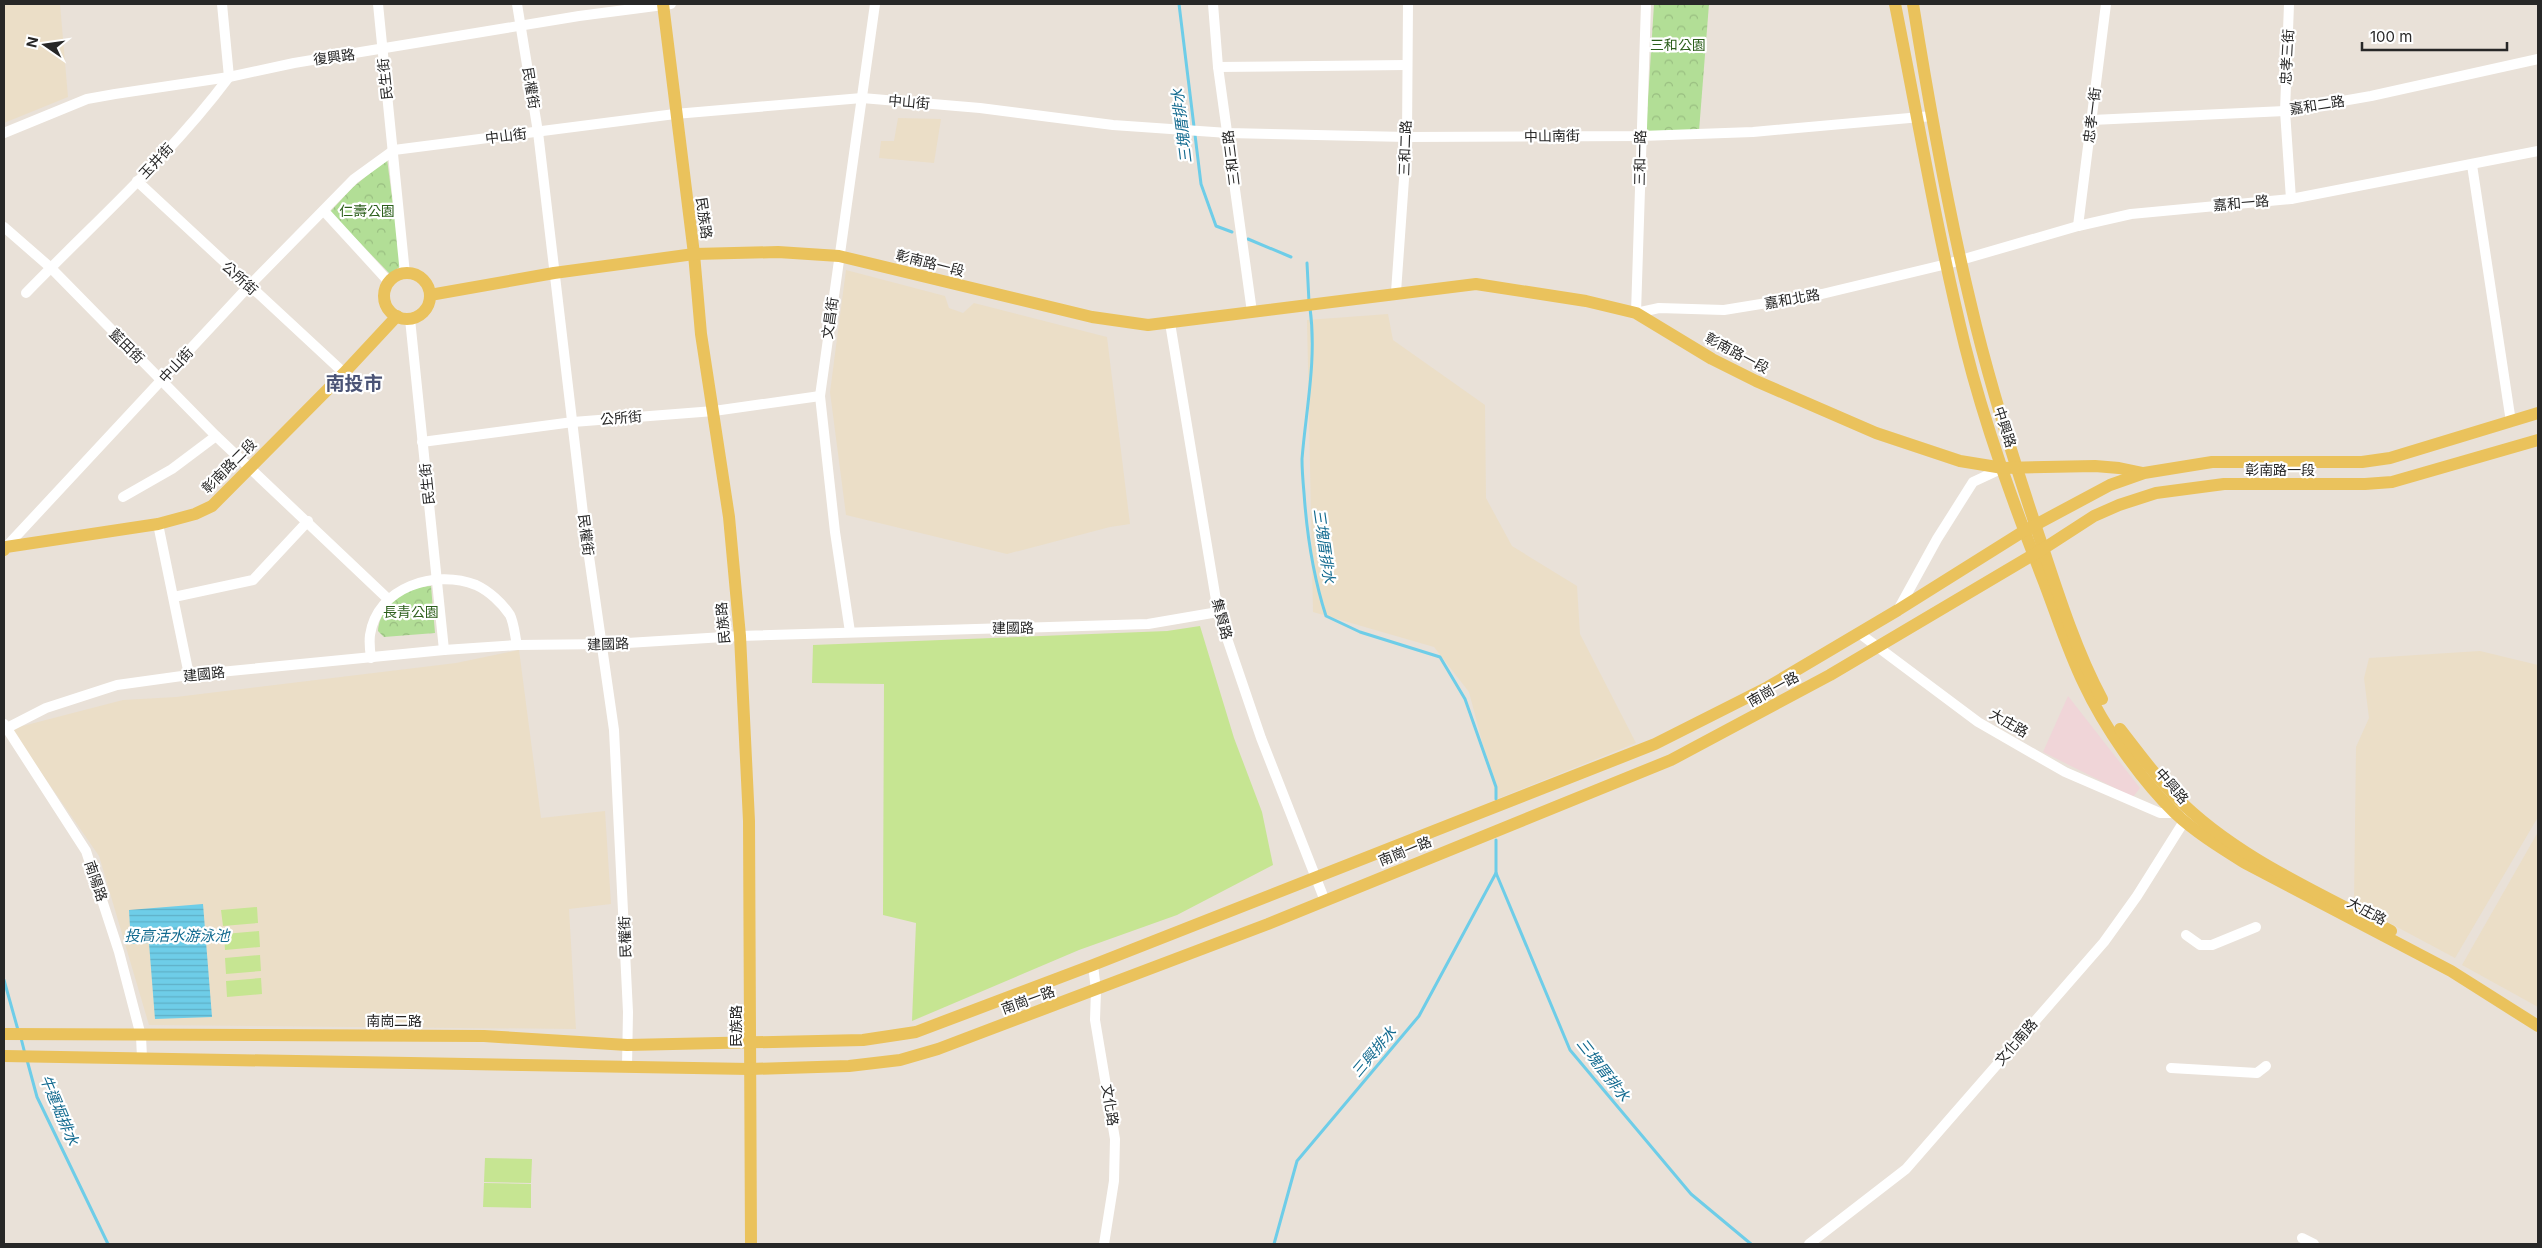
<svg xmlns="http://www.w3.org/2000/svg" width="2542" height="1248" font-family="Inter,'Noto Sans TC',sans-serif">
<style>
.education{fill:#ebdec7}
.medical{fill:#f0d5d8}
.forest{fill:url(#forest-crowns)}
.pitch{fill:#c6e592}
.water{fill:url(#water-rules)}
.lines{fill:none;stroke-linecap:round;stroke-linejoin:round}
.stream{stroke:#6ecde8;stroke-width:3}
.minor{stroke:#fff;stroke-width:10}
.major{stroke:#eac25c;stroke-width:12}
.labels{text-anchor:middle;stroke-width:4.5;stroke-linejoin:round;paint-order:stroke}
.park-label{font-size:14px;fill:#2c5f1b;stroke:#fff}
.street-label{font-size:14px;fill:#272727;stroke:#fff}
.water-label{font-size:15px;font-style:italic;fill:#126a8f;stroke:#fff}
.district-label{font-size:19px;font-weight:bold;fill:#4a5375;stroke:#fff}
</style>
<defs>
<pattern id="forest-crowns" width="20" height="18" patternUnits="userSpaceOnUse" patternTransform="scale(1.25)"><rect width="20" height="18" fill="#b2de96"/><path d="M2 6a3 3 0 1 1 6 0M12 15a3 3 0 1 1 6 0" fill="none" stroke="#99be81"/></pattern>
<pattern id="water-rules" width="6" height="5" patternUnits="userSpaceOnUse" patternTransform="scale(1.25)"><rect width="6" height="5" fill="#6ecde8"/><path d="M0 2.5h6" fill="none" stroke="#5fb0c7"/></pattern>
</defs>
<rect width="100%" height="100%" fill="#e9e1d8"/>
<g class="education">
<path d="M4 4H60L68 97 4 123Z"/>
<path d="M898 118 941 119 934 163 879 158 881 141H894Z"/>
<path d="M846 270 945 296 949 308 963 313 974 303 1107 337 1130 524 1110 527 1007 554 846 515 830 392Z"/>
<path d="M1388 314 1393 340 1485 405 1486 498 1512 546 1577 586 1580 634 1636 743 1497 799 1469 692 1434 647 1313 612 1307 320Z"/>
<path d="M519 650 541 818 605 811 611 904 569 909 576 1029 149 1025 99 856 11 729 123 700 176 697 456 663Z"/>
<path d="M2480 651 2538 665V817L2455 958 2354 904 2356 747 2369 718 2364 678 2369 658Z"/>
<path d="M2538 832V1007L2462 965Z"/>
</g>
<path class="medical" d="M2068 696 2140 788 2133 797 2043 752Z"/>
<g class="forest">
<path d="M1654 4H1709L1699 131 1646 132Z"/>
<path d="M387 159 401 266 390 274 330 212 352 188Z"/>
<path d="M431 586 435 633 384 637 378 631C379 616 391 595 407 590 414 587 423 587 431 586Z"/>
</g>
<g class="pitch">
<path d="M1200 626 1234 738 1262 812 1273 865 1177 915 1079 950 912 1021 916 923 883 915 884 684 812 683 813 645 1167 631Z"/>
<path d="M257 907 258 923 223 926 221 910Z"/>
<path d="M259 931 260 947 225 950 224 934Z"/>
<path d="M260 955 261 971 226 974 225 958Z"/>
<path d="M261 978 262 994 227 997 226 981Z"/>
<path d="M485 1158 532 1159 531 1183 484 1182Z"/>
<path d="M484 1183 531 1184V1208L483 1207Z"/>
</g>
<path class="water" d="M203 904 212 1017 155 1019 149 943 131 944 129 910Z"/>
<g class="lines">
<g class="stream">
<path d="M1179 4 1201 184 1216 226 1232 232"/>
<path d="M1248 239 1291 257"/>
<path d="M1307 263 1309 302"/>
<path d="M1310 308C1317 359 1306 409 1302 459 1302 470 1303 482 1304 493 1307 536 1313 576 1326 616L1360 632 1440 657 1465 699 1496 787V799"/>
<path d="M1496 840V873L1570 1050 1691 1194 1751 1244"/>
<path d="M4 980 18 1030"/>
<path d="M21 1038 25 1054"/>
<path d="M27 1060 37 1097 108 1244"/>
<path d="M1274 1244 1297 1161 1419 1016 1496 873"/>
</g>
<g class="minor">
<path d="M378 4 405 274"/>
<path d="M517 4 538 132 584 522 614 730 628 1012 627 1067"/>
<path d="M1213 4 1218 67 1252 312"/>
<path d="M1646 4 1636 313 1659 308 1724 310 1822 294 1947 264 2078 226 2131 214 2291 199 2538 151"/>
<path d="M2289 4 2285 111 2291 199"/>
<path d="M1218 67 1406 65"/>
<path d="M2092 120 2285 111 2371 96 2538 59"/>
<path d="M4 133 87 99 115 94 229 77 294 63 579 16 671 4"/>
<path d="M2472 165 2511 422"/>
<path d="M137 181 344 373"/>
<path d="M324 211 389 282"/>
<path d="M2078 226 2106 4"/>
<path d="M4 227 51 268 216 436 388 599"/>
<path d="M1396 292 1407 137 1408 4"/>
<path d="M26 293C95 222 170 156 229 77L222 4"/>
<path d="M410 319 444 650"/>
<path d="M1170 323 1218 612 1261 738 1325 901"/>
<path d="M422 442 573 422 714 411 820 396"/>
<path d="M123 497 172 469 216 436"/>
<path d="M158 524 189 675"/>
<path d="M6 547 249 286 354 179 394 150 675 114 862 98 980 108 1113 125 1228 133 1407 137 1641 136 1753 132 1932 116"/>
<path d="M174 597 253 580 308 521"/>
<path d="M1898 610 1937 539 1973 482 2003 468"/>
<path d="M850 632 835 532 820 396 875 4"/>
<path d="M1859 633 1978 722 2065 772 2160 813H2175V809"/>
<path d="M371 658C370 651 369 643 370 635 377 587 435 569 476 585 489 591 502 603 510 615 514 623 515 636 517 645"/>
<path d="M4 724 86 851 119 952 141 1036 142 1058"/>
<path d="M7 728 46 708 117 685 189 675 444 650 517 645 611 644 740 636 1148 624 1218 612"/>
<path d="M2186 935 2200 945H2212L2256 927"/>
<path d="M1093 965 1096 990 1095 1020 1115 1139 1114 1181 1104 1244"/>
<path d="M2171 1068 2257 1073 2266 1066"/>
<path d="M2302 1238 2314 1244"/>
<path d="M1809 1244 1906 1169 2104 942 2137 896 2188 815"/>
</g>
<g class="major">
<path d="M663 4 694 254 701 334 729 517 740 636 749 821 751 1244"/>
<path d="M1895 4C1918 118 1937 233 1965 346 1985 426 2014 505 2044 582 2057 616 2068 651 2084 684 2104 727 2141 780 2175 813 2195 832 2221 848 2245 863L2451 971 2538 1026"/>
<path d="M1913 4C1929 104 1947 206 1971 305 1990 387 2016 468 2043 548 2059 597 2078 655 2102 699"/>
<circle cx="407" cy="296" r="23"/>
<path d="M430 295 554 273 694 254 778 252 839 256 1092 317 1148 325 1476 284 1586 301 1636 313 1712 359 1756 381 1876 433 1960 461 2003 468 2095 466 2119 468 2143 473"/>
<path d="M4 550 6 547 158 524 195 514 212 506 344 373 397 316"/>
<path d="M2120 729C2138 752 2155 776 2176 797 2235 857 2318 892 2391 931"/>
<path d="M4 1034 484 1036 627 1045 863 1040 916 1032 1093 965 1655 744 1768 687 1898 610 2024 531 2110 485 2144 473 2212 462H2362L2390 458 2538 413"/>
<path d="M4 1056 750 1069 849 1066 900 1060 938 1049 1268 924 1671 760 1830 675 2043 549 2094 516 2119 505 2156 493 2224 484H2365L2392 482 2538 440"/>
</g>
</g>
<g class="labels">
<g class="park-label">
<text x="1678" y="50">三和公園</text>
<text x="367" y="216">仁壽公園</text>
<text x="411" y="617">長青公園</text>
</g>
<g class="street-label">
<text transform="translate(334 57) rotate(-8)" y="5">復興路</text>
<text transform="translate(2287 57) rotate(-87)" y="5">忠孝三街</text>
<text transform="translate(385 79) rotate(-96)" y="5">民生街</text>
<text transform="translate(531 88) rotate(81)" y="5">民權街</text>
<text transform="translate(909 102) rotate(5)" y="5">中山街</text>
<text transform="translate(2317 105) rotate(-9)" y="5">嘉和二路</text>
<text transform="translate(2092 115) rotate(-83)" y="5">忠孝一街</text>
<text transform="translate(506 136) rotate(-7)" y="5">中山街</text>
<text transform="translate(1552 136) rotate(-1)" y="5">中山南街</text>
<text transform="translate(1405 148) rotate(-88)" y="5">三和二路</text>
<text transform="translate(1231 158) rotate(-97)" y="5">三和三路</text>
<text transform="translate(1640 158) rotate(-89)" y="5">三和一路</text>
<text transform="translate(156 161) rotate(-47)" y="5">玉井街</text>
<text transform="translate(2241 203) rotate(-5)" y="5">嘉和一路</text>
<text transform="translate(704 218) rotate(82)" y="5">民族路</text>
<text transform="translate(930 263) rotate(14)" y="5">彰南路一段</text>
<text transform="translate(240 278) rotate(42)" y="5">公所街</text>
<text transform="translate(1792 299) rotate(-10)" y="5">嘉和北路</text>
<text transform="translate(830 318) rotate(-82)" y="5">文昌街</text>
<text transform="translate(127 346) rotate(45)" y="5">藍田街</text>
<text transform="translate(1737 353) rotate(28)" y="5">彰南路一段</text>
<text transform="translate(176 365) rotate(-47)" y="5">中山街</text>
<text transform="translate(621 418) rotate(-5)" y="5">公所街</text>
<text transform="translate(2005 427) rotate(72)" y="5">中興路</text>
<text transform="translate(229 466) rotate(-45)" y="5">彰南路二段</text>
<text x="2280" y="475">彰南路一段</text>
<text transform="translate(427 484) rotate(-96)" y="5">民生街</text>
<text transform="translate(586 535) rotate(83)" y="5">民權街</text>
<text transform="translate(1222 619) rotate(75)" y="5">集賢路</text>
<text transform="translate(723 623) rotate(-95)" y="5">民族路</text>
<text transform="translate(1013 628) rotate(-1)" y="5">建國路</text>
<text transform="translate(608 644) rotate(-2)" y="5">建國路</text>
<text transform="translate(204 674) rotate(-6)" y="5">建國路</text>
<text transform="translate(1773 689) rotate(-29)" y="5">南崗一路</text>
<text transform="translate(2009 723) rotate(30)" y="5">大庄路</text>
<text transform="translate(2172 786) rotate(49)" y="5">中興路</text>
<text transform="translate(1405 851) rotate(-22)" y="5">南崗一路</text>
<text transform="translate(96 881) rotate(71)" y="5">南陽路</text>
<text transform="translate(2367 911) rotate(28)" y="5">大庄路</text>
<text transform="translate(625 937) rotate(-92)" y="5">民權街</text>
<text transform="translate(1028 1000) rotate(-20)" y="5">南崗一路</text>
<text x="394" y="1026">南崗二路</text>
<text transform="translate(736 1026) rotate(-90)" y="5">民族路</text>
<text transform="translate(2016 1042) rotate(-49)" y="5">文化南路</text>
<text transform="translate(1110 1105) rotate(81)" y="5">文化路</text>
</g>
<g class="water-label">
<text transform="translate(1182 126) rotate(-97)" y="5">三塊厝排水</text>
<text transform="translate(1324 546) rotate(82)" y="5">三塊厝排水</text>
<text x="177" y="941">投高活水游泳池</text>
<text transform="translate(1374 1052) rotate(-50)" y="5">三興排水</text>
<text transform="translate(1603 1070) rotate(52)" y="5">三塊厝排水</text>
<text transform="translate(59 1110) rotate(67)" y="5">牛運堀排水</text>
</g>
<g class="district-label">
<text x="354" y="390">南投市</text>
</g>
</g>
<rect width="2542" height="1248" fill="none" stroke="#272727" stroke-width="10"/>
<g transform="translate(45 45) rotate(283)" stroke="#ffffff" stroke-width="4" paint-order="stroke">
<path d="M0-4L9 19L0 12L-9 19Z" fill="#272727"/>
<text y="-8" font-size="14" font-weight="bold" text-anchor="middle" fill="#272727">N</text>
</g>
<path d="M2362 42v8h145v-8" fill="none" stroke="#272727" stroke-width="2.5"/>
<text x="2370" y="42" font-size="15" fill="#272727" stroke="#ffffff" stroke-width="4" paint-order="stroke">100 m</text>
</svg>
